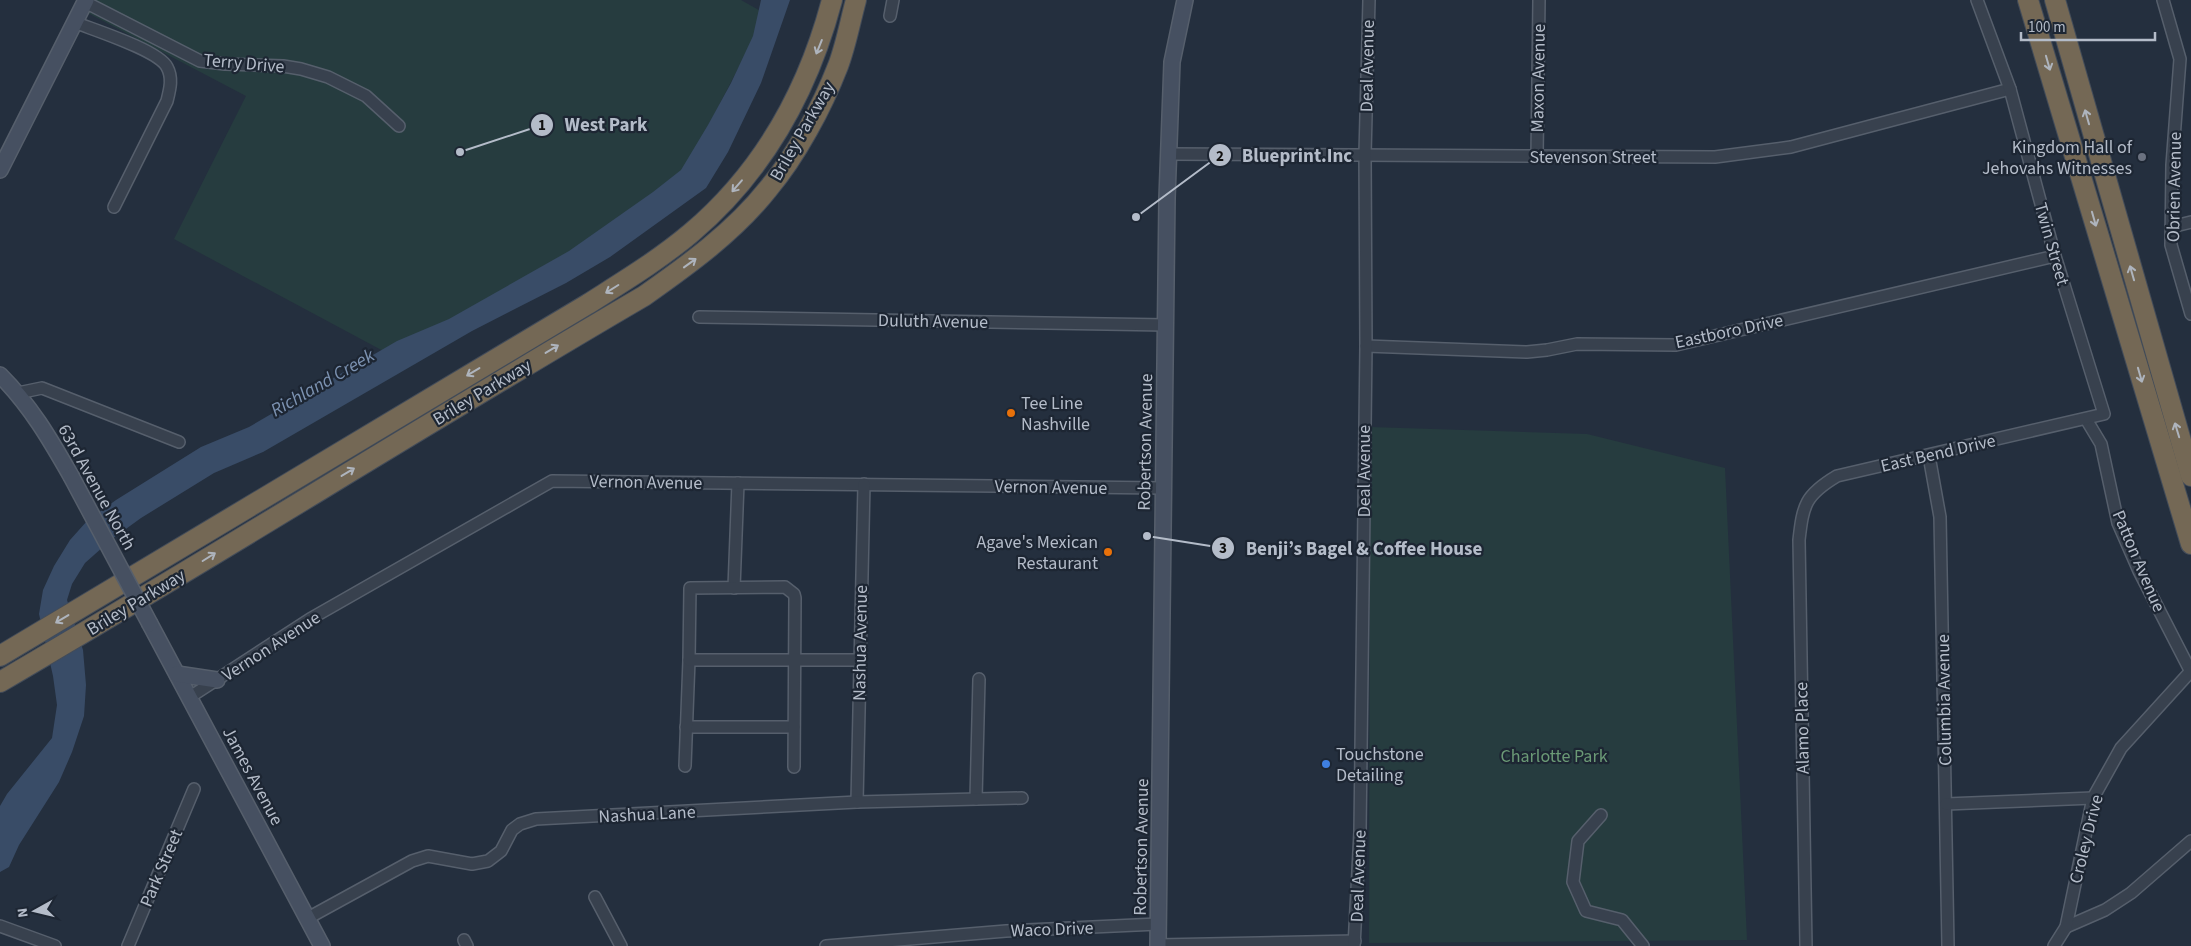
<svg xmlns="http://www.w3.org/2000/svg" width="2191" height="946" font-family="'Source Sans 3',sans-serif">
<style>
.green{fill:#263c3f}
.water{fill:#394c67}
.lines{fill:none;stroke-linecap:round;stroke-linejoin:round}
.street-casing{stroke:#565f6c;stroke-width:14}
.secondary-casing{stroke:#565f6c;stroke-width:18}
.highway-casing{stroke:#434c59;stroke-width:22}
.street{stroke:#38414e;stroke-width:11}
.secondary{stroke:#465061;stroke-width:15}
.highway{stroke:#746855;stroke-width:20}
.secondary-bridge-casing{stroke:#565f6c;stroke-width:18;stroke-linecap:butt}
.secondary-bridge{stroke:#465061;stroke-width:15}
.oneway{stroke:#aeb4bd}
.worship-dot{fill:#6b7280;stroke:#1d2633;stroke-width:2}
.food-dot{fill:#e8710a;stroke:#1d2633;stroke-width:2}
.shop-dot{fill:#3f7fe0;stroke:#1d2633;stroke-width:2}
.labels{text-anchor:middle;stroke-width:4.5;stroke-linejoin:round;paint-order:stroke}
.street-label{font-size:18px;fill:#b4bcc9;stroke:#1d2633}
.poi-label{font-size:18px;fill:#b4bcc9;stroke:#1d2633;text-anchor:end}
.park-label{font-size:18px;fill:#6b9a76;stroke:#1d2633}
.water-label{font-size:19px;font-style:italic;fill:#7c92b1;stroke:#1d2633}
.leader{fill:none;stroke:#b4bcc9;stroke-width:2}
.callout-dot{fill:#b4bcc9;stroke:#1d2633;stroke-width:2}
.mark-label{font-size:15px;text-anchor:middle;font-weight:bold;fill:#111}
.callout-label{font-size:19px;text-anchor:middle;font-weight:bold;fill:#b4bcc9;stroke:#1d2633;stroke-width:4.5;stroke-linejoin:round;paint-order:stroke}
</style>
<rect width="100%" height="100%" fill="#242f3e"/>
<g class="green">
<path d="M95 0H741L766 14 680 181 585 253 387 353 174 239 246 96 88 13Z"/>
<path d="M1370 427 1587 434 1725 468 1747 940 1369 943Z"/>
</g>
<path class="water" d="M761 0H790L761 83 728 152 706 188 610 257 566 283 472 331 263 452 214 473 141 518 112 539 85 563 72 584 67 600 83 650 86 685 84 716 72 752 59 782 19 845 9 867 0 872V806L7 794 52 738 57 705 53 676 39 614 43 590 54 566 70 540 87 521 116 500 201 447 249 427 397 341 449 319 569 251 653 192 681 170 708 125 731 83 753 36Z"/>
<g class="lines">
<g class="street-casing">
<g id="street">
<path d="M2163 0 2180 59 2172 165 2171 245 2191 314"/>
<path d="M85 2 200 61 225 64 283 66 301 69 328 77 366 96 399 126"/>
<path d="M890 16 893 0"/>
<path d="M74 22C94 30 158 50 167 67 173 78 170 89 167 101L114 207"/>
<path d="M1168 154 1715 157 1791 147 2010 89"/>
<path d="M1537 156 1539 0"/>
<path d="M2171 227 2191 222"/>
<path d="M699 317 1166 325"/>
<path d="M1366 346 1527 352 1547 350 1577 344 1676 345 2055 256"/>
<path d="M18 393 42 388 179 442"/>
<path d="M2086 419 2101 444 2118 523 2139 571 2191 672"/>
<path d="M1929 456 1940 517 1948 946"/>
<path d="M734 588 738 483"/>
<path d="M190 697 310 619 552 481 1162 488"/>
<path d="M686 727H794"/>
<path d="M685 766 689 660"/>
<path d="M794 767 795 598 794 594 785 587 690 588 689 660H859"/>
<path d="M976 799 979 679"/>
<path d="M857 802 864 484"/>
<path d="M1946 804 2093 798"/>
<path d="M1601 815 1578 841 1573 882 1586 911 1622 920 1643 946"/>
<path d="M595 897 621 946"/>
<path d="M308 918 412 861 428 856 472 864 488 861 501 851 512 830 520 824 536 819 857 802 1022 798"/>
<path d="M0 926 55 946"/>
<path d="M2066 927 2105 910 2131 893 2191 841"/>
<path d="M464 940 467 946"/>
<path d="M1158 945 1355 941"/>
<path d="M128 946 194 789"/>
<path d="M826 946 1006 931 1158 924"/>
<path d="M1354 946 1360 832 1366 346 1365 154 1369 0"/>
<path d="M1806 946 1799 540C1803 505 1805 495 1837 476L2104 414 2055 256 2010 89 1977 0"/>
<path d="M2054 946 2066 927 2093 798 2121 748 2191 671"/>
</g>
</g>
<g class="secondary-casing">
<g id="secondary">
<path d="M0 170 86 0"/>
<path d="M0 375C30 405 50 439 71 476"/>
<path d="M150 624 322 946"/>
<path d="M177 674 217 680"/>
<path d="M1158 946 1167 198 1172 62 1185 0"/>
</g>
</g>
<g class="highway-casing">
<g id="highway">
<path d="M2028 0 2191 544"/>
<path d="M2055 0 2191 476"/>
<path d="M0 656 588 304C624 281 659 260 691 233 764 171 808 91 832 0"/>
<path d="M0 682C216 556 428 422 644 296 688 265 734 232 768 189 796 156 822 107 838 66 846 45 850 22 856 0"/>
</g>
</g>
<use href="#street" class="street"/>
<use href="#secondary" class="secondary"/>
<use href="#highway" class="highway"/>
<g class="secondary-bridge-casing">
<path id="secondary-bridge" d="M71 476 150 624"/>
</g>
<use href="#secondary-bridge" class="secondary-bridge"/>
</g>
<defs><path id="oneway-shaft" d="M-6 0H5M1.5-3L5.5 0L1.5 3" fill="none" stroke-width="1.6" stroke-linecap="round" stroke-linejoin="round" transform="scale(1.25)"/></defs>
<g class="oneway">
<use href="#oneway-shaft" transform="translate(819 47) rotate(112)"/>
<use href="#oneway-shaft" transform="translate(2048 63) rotate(74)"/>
<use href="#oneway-shaft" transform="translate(2087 117) rotate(-106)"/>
<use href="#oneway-shaft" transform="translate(737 186) rotate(131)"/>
<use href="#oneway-shaft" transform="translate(2094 219) rotate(74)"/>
<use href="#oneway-shaft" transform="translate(690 263) rotate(-36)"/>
<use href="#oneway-shaft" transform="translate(2132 273) rotate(-106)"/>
<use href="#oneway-shaft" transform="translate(612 289) rotate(148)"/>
<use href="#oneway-shaft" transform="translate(552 349) rotate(-31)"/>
<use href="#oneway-shaft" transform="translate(473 372) rotate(149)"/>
<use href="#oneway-shaft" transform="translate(2140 375) rotate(74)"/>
<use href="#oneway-shaft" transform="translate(2177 430) rotate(-107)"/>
<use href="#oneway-shaft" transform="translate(348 472) rotate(-31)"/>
<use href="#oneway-shaft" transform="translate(209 557) rotate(-32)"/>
<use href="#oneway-shaft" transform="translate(62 619) rotate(149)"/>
</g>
<circle class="worship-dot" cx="2142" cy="157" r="5"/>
<g class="food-dot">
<circle cx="1011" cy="413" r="5"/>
<circle cx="1108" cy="552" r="5"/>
</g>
<circle class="shop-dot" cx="1326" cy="764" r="5"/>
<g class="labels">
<g class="street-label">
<text transform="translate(244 63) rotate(5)" y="6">Terry Drive</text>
<text transform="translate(1367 66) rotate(-89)" y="6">Deal Avenue</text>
<text transform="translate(1538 78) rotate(-89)" y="6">Maxon Avenue</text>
<text transform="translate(802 131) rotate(-60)" y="6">Briley Parkway</text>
<text x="1593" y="163">Stevenson Street</text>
<text transform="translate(2174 187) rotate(-89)" y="6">Obrien Avenue</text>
<text transform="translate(2052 244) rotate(74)" y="6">Twin Street</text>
<text transform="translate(933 321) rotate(1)" y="6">Duluth Avenue</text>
<text transform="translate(1729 331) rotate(-12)" y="6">Eastboro Drive</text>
<text transform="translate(482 392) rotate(-31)" y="6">Briley Parkway</text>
<text transform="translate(1145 442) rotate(-89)" y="6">Robertson Avenue</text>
<text transform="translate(1938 453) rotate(-13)" y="6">East Bend Drive</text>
<text transform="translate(1364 471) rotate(-90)" y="6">Deal Avenue</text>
<text transform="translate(646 482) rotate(1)" y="6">Vernon Avenue</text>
<text transform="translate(97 487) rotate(61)" y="6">63rd Avenue North</text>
<text transform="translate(1051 487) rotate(1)" y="6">Vernon Avenue</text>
<text transform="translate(2139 561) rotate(67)" y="6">Patton Avenue</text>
<text transform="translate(136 602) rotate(-31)" y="6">Briley Parkway</text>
<text transform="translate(860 643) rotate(-89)" y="6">Nashua Avenue</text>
<text transform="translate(271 646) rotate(-33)" y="6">Vernon Avenue</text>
<text transform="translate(1944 700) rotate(-91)" y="6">Columbia Avenue</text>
<text transform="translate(1802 728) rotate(-91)" y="6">Alamo Place</text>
<text transform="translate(253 776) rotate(62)" y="6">James Avenue</text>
<text transform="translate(647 814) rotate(-3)" y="6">Nashua Lane</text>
<text transform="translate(2086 839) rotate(-76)" y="6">Croley Drive</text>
<text transform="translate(1141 847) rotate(-89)" y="6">Robertson Avenue</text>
<text transform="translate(161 868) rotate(-67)" y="6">Park Street</text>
<text transform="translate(1358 876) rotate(-88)" y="6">Deal Avenue</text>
<text transform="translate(1052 929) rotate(-2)" y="6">Waco Drive</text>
</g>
<g class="poi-label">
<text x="2132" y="153">Kingdom Hall of<tspan x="2132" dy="21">Jehovahs Witnesses</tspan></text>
<text x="1021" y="409" text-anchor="start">Tee Line<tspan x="1021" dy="21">Nashville</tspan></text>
<text x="1098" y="548">Agave's Mexican<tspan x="1098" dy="21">Restaurant</tspan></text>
<text x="1336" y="760" text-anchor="start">Touchstone<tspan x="1336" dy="21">Detailing</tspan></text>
</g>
<g class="park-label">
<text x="1554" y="762">Charlotte Park</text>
</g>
<g class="water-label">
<text transform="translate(322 382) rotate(-30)" y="7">Richland Creek</text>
</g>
</g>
<path class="leader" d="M460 152L542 125M1136 217L1220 155M1147 536L1223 548"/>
<g class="callout-dot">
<circle cx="460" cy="152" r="5"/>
<circle cx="1136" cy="217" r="5"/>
<circle cx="1147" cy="536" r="5"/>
<circle cx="542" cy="125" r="12"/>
<circle cx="1220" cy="155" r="12"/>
<circle cx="1223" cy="548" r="12"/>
</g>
<g class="mark-label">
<text x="542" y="130">1</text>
<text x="1220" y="161">2</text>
<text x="1223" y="553">3</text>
</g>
<g class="callout-label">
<text x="606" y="131">West Park</text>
<text x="1297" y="162">Blueprint.Inc</text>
<text x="1364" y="555">Benji’s Bagel &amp; Coffee House</text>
</g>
<g transform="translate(35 911) rotate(262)" stroke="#1d2633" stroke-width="4" paint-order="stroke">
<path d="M0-4L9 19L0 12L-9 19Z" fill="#b4bcc9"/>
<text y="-8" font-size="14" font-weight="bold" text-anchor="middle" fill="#b4bcc9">N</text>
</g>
<path d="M2021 32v8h134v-8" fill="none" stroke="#b4bcc9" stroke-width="2.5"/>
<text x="2028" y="32" font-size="15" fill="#b4bcc9" stroke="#1d2633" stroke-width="4" paint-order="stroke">100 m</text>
</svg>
